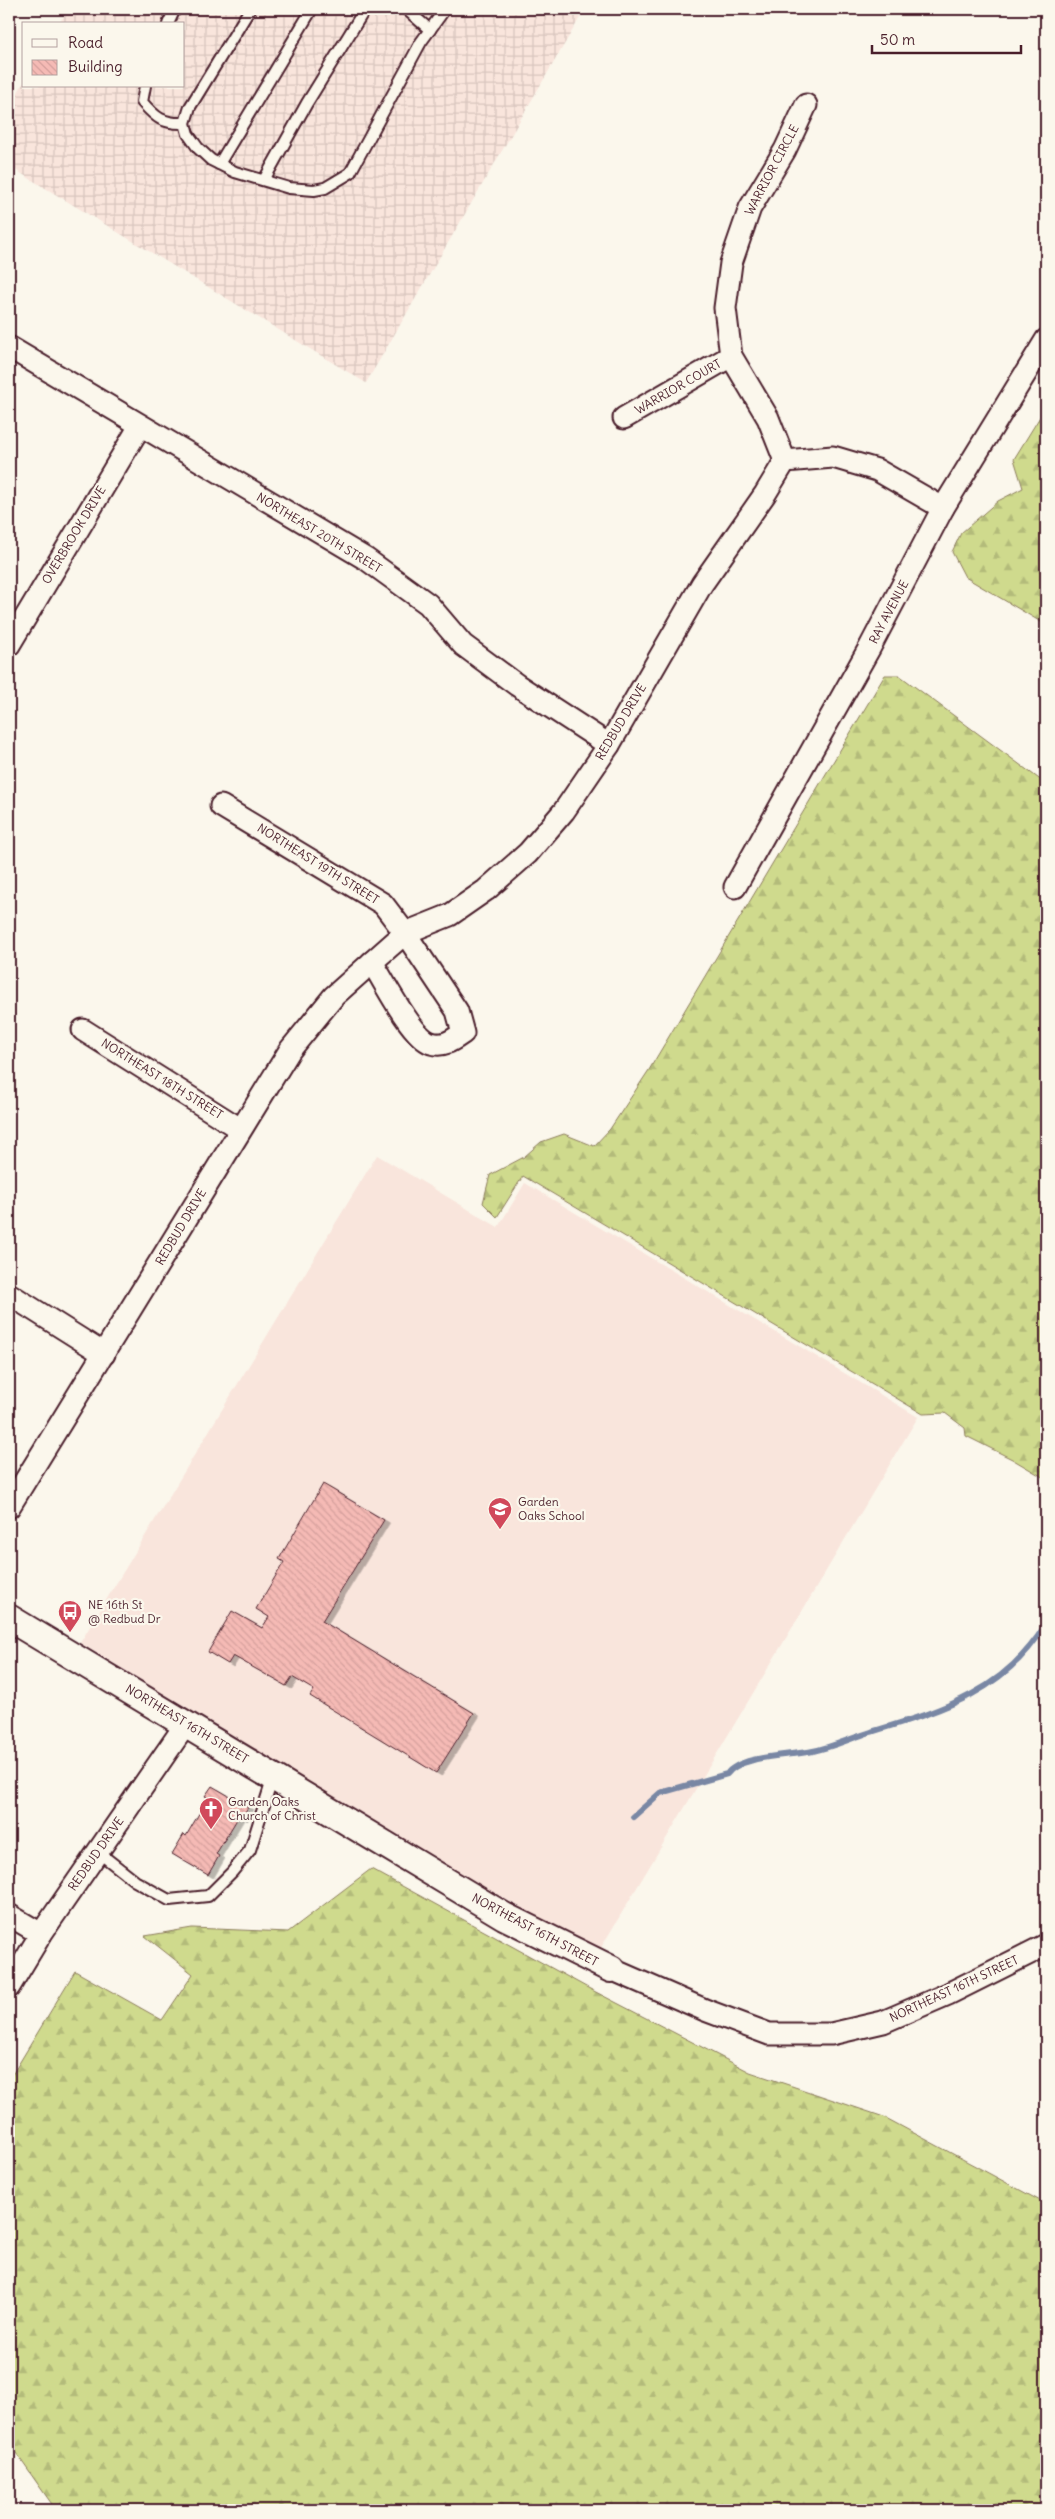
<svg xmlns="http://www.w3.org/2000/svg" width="1055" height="2519" font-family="Delius,sans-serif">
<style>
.built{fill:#f9e5dc}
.industrial{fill:url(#industrial-grid)}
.forest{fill:url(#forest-firs);stroke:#8c7c5c}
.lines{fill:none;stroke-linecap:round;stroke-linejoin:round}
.stream{stroke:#7987a4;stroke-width:6}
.building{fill:url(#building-back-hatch);stroke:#4a1f2b;filter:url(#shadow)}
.service-casing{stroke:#4a1f2b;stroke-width:14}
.minor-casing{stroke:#4a1f2b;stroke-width:25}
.tertiary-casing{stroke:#4a1f2b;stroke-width:30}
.service{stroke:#fbf7ec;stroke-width:10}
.minor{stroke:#fbf7ec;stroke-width:21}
.tertiary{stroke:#fbf7ec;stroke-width:26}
.labels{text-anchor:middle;stroke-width:4.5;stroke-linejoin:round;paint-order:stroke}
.street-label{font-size:12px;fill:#4a1f2b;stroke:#fbf7ec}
.poi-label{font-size:12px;fill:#4a1f2b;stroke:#fbf7ec;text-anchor:start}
</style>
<defs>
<pattern id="industrial-grid" width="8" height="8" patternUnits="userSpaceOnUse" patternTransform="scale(1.25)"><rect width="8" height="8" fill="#f9e5dc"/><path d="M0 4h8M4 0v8" fill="none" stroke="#d7c4bd"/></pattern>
<pattern id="forest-firs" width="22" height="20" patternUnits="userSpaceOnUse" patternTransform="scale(1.25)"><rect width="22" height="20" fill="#cfda8d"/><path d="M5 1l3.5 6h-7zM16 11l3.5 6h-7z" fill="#b3bb7a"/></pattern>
<pattern id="building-back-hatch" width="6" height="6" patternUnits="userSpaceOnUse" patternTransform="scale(1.25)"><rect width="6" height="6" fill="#f5bab5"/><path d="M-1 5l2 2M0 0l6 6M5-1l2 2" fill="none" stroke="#d49f9c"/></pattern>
<filter id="shadow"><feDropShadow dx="5.5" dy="3" stdDeviation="0" flood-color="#0004"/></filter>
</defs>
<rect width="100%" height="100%" fill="#fbf7ec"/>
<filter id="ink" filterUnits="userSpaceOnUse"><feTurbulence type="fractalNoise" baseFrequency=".02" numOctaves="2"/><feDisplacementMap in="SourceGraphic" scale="10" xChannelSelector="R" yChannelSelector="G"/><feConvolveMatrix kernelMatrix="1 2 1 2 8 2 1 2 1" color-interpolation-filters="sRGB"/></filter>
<g filter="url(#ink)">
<path class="built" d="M377 1155 498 1227 525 1183 918 1417 599 1951 476 1883 80 1643Z"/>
<path class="industrial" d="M68 9H585L366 383 9 166V107L24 82V86H184V24H59Z"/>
<g class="forest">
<path d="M1046 407V625L965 577 952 552 961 533 998 501 1023 488 1014 459Z"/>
<path d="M885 675H899L1046 784V1479L1012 1459 966 1436 965 1428 945 1413 923 1414 523 1176 497 1217 483 1203 490 1175 524 1157 541 1142 564 1134 594 1146 610 1129 649 1070Z"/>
<path d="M371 1869 588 1988 750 2072 884 2117 1046 2204V2510H56L9 2443V2080L75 1971 162 2020 193 1974 145 1936 192 1928 288 1932Z"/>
</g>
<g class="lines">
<path class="stream" d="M633 1817 660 1793 727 1774C740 1755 791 1756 813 1751 833 1747 851 1738 871 1732 943 1710 1005 1692 1046 1624"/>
</g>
<g class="building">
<path d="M323 1484 384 1520 322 1621 474 1713 436 1773 310 1696 314 1690 292 1677 286 1686 233 1656 228 1664 208 1652 232 1611 262 1628 269 1617 256 1609 284 1562 279 1559Z"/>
<path d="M212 1786 248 1807 242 1818 239 1816 216 1854 219 1856 208 1875 172 1854 184 1834 186 1836 208 1798 205 1796Z"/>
</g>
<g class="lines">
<g class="service-casing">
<g id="service">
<path d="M250 9 190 107 185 123 188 134 198 148 211 160 235 172 289 188 314 190 325 188 350 173 421 42 445 9"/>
<path d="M406 9 430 30"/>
<path d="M168 24 175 9"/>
<path d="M145 86 142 102C156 118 163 124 185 123"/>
<path d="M219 164 312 9"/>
<path d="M264 180 307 103 365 9"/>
<path d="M98 1852 135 1881 169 1900 208 1896 232 1872 250 1850 273 1777"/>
</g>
</g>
<g class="minor-casing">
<g id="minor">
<path d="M9 347 366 559 428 604 463 645 517 685 609 745"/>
<path d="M624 418 731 356"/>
<path d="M785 461 768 418 731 356 725 308 731 263 750 208 785 150 806 105"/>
<path d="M785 461 833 457 877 470 943 508"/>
<path d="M9 645 140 426"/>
<path d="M221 806 383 904 405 933 457 1011 463 1033C453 1040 444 1047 431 1043 412 1037 383 980 372 962"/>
<path d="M735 887 870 647 943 508 1046 340"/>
<path d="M83 1030 240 1129"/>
<path d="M9 1294 104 1354"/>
<path d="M9 1507 290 1050 334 996 372 962 405 933 450 915 486 890 528 853 564 811 609 745 702 584 765 494 785 461"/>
<path d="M9 1915 41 1934"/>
<path d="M611 1969 705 2010 769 2034H831L883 2022 948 1994 1046 1945"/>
<path d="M9 1987 41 1934 186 1724"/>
</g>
</g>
<g class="tertiary-casing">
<path id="tertiary" d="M9 1618 504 1916 611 1969"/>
</g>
<use href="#service" class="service"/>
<use href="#minor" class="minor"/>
<use href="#tertiary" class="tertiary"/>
</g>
</g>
<defs>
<g id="school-pin" transform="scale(1.25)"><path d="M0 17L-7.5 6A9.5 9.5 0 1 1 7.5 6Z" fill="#d1495b" stroke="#fbf7ec"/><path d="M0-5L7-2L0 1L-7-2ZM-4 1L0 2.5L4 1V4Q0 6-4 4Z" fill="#fff"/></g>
<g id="bus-pin" transform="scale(1.25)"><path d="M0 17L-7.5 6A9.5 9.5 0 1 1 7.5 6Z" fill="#d1495b" stroke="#fbf7ec"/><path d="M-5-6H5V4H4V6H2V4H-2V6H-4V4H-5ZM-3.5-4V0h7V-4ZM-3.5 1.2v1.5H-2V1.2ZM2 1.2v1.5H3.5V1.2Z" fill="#fff"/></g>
<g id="church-pin" transform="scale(1.25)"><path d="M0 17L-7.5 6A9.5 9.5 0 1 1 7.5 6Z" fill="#d1495b" stroke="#fbf7ec"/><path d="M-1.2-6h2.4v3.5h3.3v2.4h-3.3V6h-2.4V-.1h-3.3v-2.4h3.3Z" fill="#fff"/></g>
</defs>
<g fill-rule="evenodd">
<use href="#school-pin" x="500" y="1509"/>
<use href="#bus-pin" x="70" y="1612"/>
<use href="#church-pin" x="211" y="1809"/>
</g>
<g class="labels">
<g class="street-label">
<text transform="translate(772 170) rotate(-62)" y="4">WARRIOR CIRCLE</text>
<text transform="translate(678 387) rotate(-30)" y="4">WARRIOR COURT</text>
<text transform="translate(319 533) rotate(31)" y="4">NORTHEAST 20TH STREET</text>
<text transform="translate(74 535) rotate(-59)" y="4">OVERBROOK DRIVE</text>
<text transform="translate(889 612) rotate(-62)" y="4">RAY AVENUE</text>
<text transform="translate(621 722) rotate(-59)" y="4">REDBUD DRIVE</text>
<text transform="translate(318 864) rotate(32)" y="4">NORTHEAST 19TH STREET</text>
<text transform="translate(162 1079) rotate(32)" y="4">NORTHEAST 18TH STREET</text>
<text transform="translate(181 1227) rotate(-59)" y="4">REDBUD DRIVE</text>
<text transform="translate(187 1724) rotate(31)" y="4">NORTHEAST 16TH STREET</text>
<text transform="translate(96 1854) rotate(-55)" y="4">REDBUD DRIVE</text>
<text transform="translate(535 1930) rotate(28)" y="4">NORTHEAST 16TH STREET</text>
<text transform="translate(954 1989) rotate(-25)" y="4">NORTHEAST 16TH STREET</text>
</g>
<g class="poi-label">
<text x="518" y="1506">Garden<tspan x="518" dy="14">Oaks School</tspan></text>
<text x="88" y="1609">NE 16th St<tspan x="88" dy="14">@ Redbud Dr</tspan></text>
<text x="228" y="1806">Garden Oaks<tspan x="228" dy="14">Church of Christ</tspan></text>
</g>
</g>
<rect width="1055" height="2519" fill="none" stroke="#fbf7ec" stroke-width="30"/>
<rect x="15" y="15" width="1025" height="2489" fill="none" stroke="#4a1f2b" stroke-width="2" filter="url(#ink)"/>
<rect x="22" y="22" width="162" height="65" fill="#fbf7ec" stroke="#b4a19f"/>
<rect x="32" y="39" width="25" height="8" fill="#fbf7ec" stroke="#b4a19f"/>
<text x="68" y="48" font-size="15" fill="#4a1f2b">Road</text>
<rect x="32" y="60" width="25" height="15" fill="url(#building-back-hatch)" stroke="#b4a19f"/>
<text x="68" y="72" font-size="15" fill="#4a1f2b">Building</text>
<path d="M872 45v8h149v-8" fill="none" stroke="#4a1f2b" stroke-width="2.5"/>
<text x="880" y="45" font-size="15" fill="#4a1f2b" stroke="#fbf7ec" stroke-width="4" paint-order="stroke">50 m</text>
</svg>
